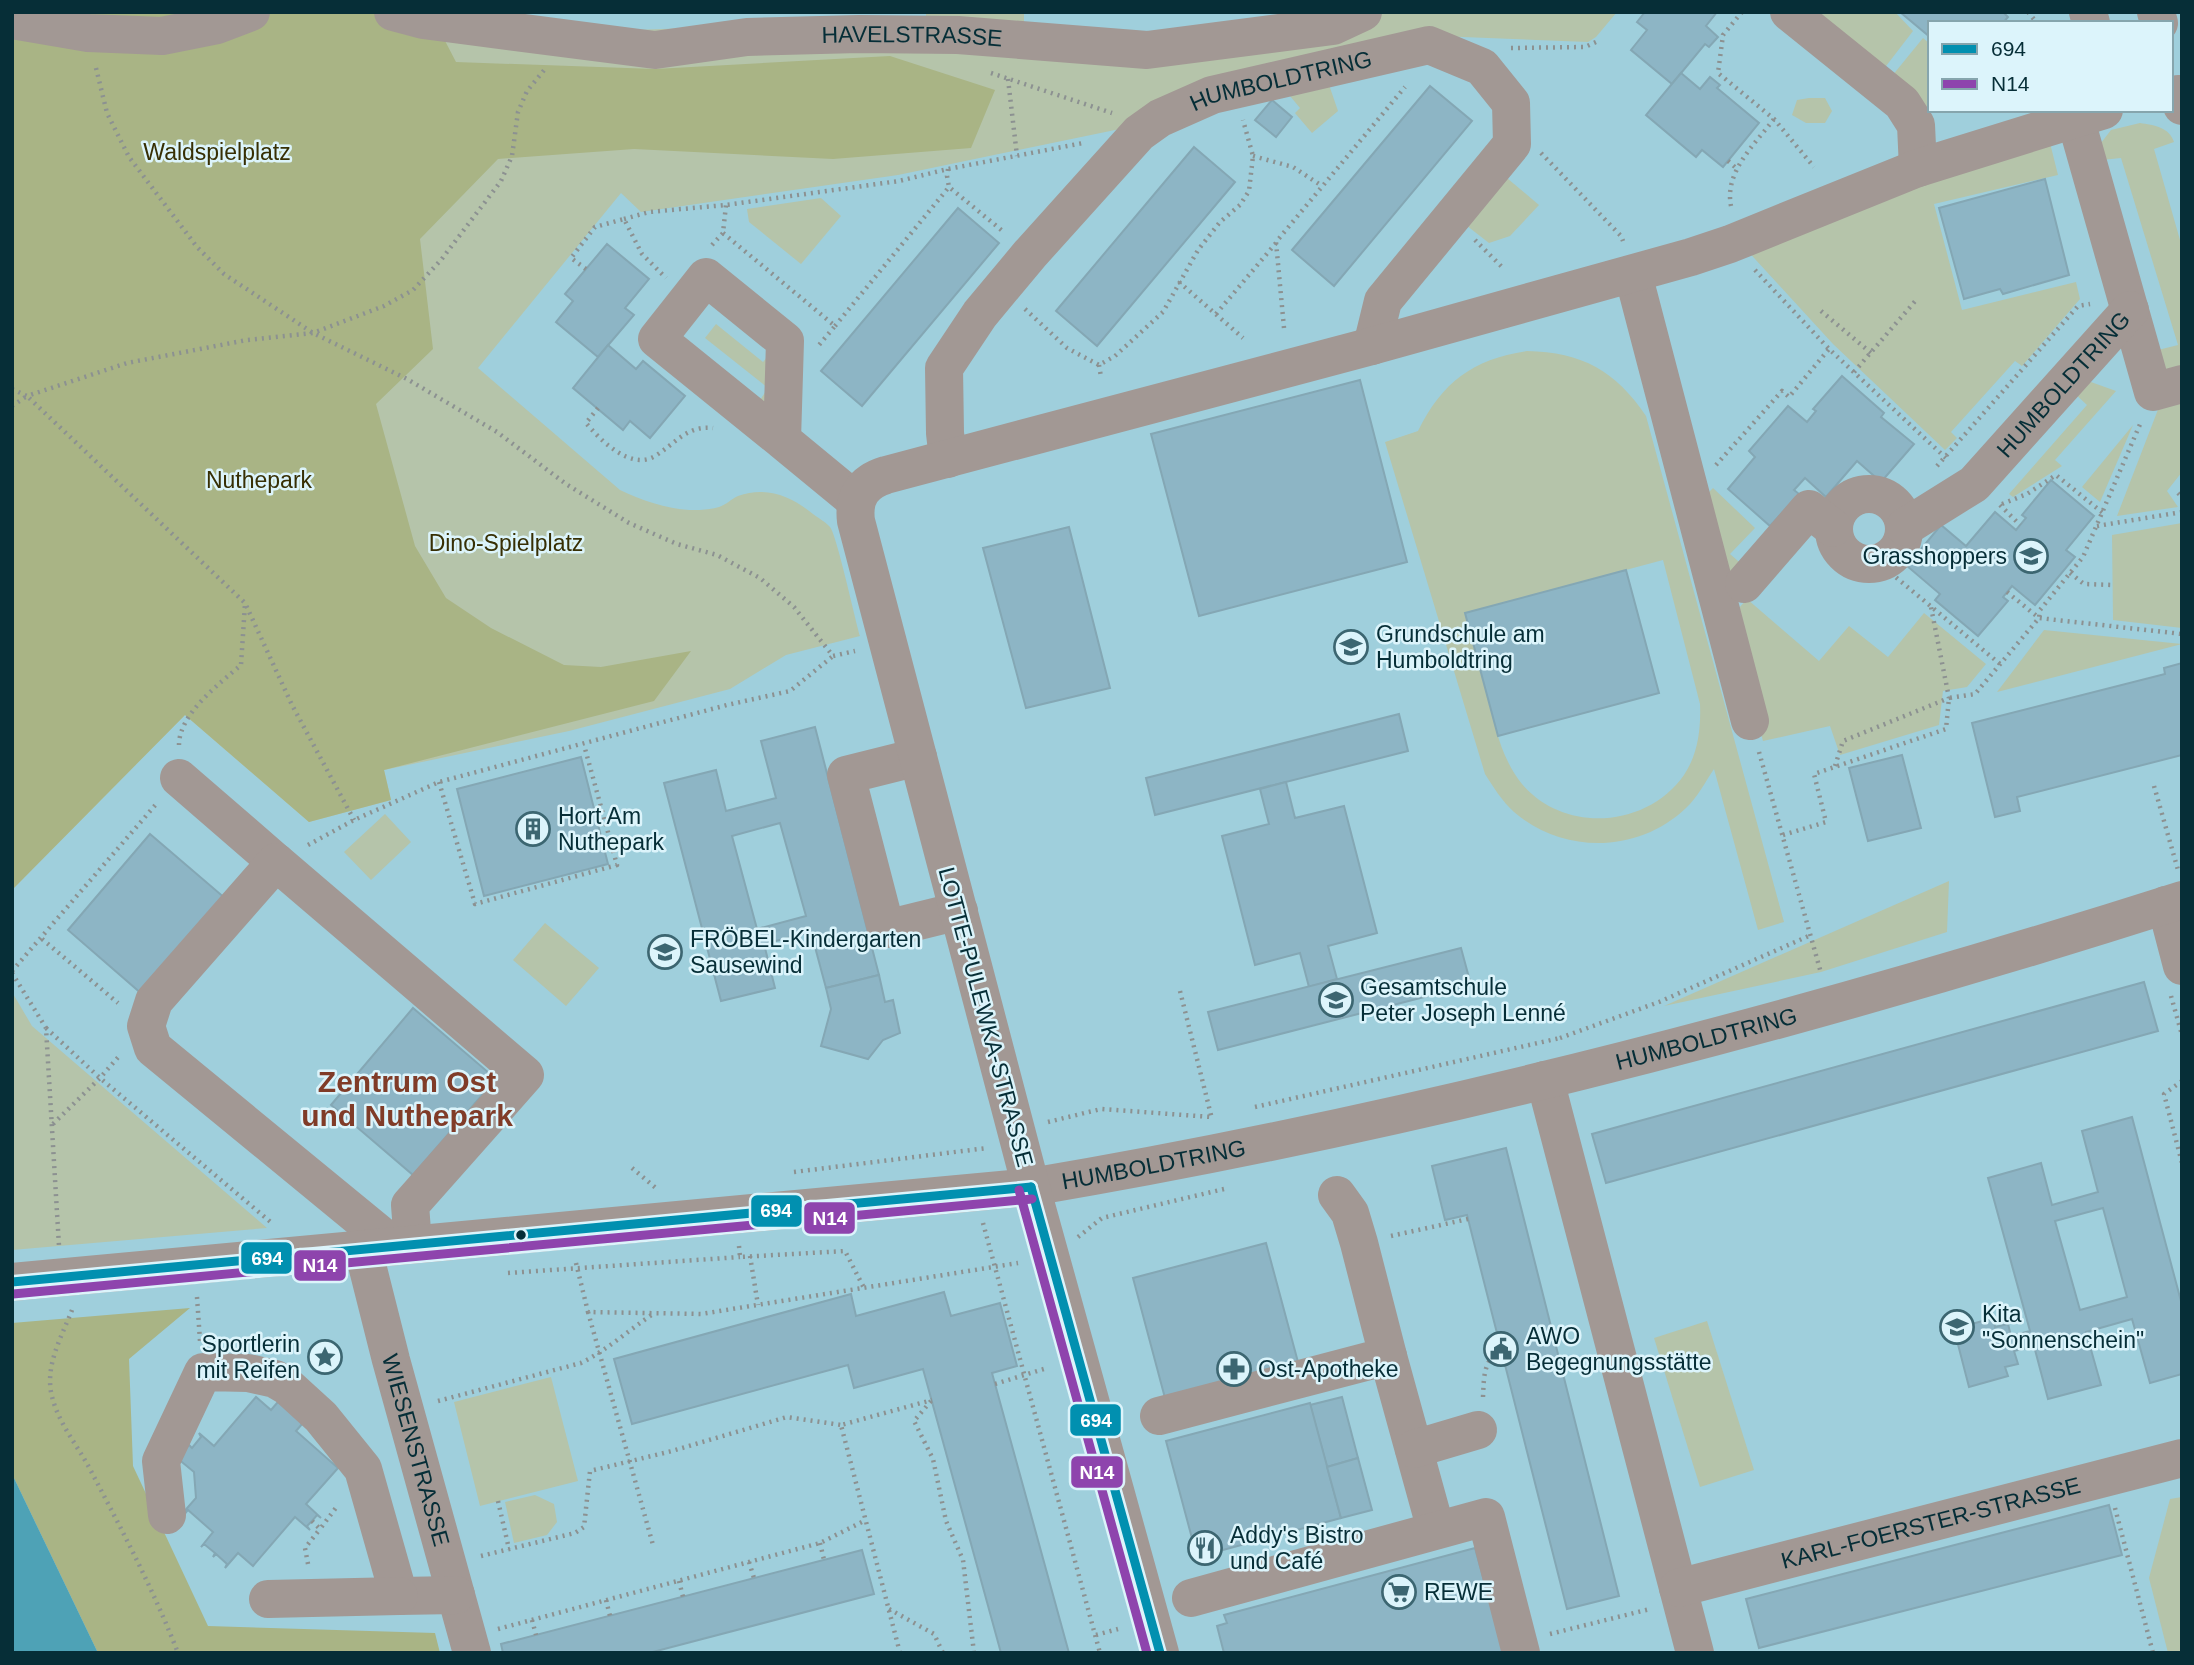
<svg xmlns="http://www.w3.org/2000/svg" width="2194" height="1665" font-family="Arial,sans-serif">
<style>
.green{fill:#b5c4aa;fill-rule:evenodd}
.forest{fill:#a9b485}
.water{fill:#4ea2b6}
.building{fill:#8db5c5;stroke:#84a7b4;stroke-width:2;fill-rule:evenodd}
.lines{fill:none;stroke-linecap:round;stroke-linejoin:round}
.path{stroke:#8c9191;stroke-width:4.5;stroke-dasharray:2 5;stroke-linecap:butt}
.minor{stroke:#a29894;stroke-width:38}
.bus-1-casing{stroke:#dcf4fb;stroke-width:14}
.bus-2-casing{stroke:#dcf4fb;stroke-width:14}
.bus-1{stroke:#0190b0;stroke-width:9}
.bus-2{stroke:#8e44ad;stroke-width:9}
.bus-dot{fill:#062e37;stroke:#dcf4fb;stroke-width:2.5}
.labels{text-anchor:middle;stroke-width:5;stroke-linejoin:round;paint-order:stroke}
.street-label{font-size:23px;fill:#062e37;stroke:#dcf4fb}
.park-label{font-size:23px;fill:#372f04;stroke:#dcf4fb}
.poi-label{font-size:23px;fill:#062e37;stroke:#dcf4fb;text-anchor:start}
.district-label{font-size:30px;font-weight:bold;fill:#803c28;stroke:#dcf4fb}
.line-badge{stroke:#dcf4fb;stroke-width:2.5}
.badge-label{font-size:19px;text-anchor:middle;font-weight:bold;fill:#fff}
</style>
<rect width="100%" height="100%" fill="#9fcfdc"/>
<g class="green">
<path d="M12 12 633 30 926 20V12H1024V36L1199 35 1289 12H1617L1596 37 1588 42 1437 36 1144 124 898 175 641 212 621 193 478 368 620 490C650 504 686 516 719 507 726 505 731 499 738 496 766 486 791 496 813 514 818 518 826 522 830 527 837 536 855 619 860 636L786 655 730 689 569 731 384 770 391 800 309 822 185 715 12 890Z"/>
<path d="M1812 12H1895L1913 31 1883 70Z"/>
<path d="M1923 38 1930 44V110L1927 111 1892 76Z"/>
<path d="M1326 76 1338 111 1312 133 1295 113 1300 108 1285 90Z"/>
<path d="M1809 98H1825L1832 111 1825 123H1806L1792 115 1797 100Z"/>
<path d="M2140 123C2154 125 2169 127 2174 142L2154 149 2182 247V372L2166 369 2154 351 2178 345 2121 158 2102 160 2101 143 2111 130Z"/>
<path d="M2049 139 2058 175 1934 204 1962 310 2076 282 2080 299 2022 366 2015 361 1951 432 1957 438 1945 450 1833 344 1744 247Z"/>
<path d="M1501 173 1539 205 1510 236 1489 243 1462 222Z"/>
<path d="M821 198 841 216 801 264 749 222 747 209Z"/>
<path d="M716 324 763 362 775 348 773 401 758 403 768 388 705 338Z"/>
<path d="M1527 351C1582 352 1616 371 1646 416L1784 922 1758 930 1714 769C1705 782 1698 797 1686 808 1639 853 1564 855 1514 812 1502 801 1494 788 1485 774L1385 442 1418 431C1442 382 1473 359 1527 351ZM1663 560 1700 704C1701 729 1698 754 1684 775 1647 828 1564 834 1522 784 1501 758 1495 726 1487 695 1480 668 1472 640 1465 613Z"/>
<path d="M2091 382 2116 391 2055 460 2062 466 2013 497 2009 494 2087 405 2073 392Z"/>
<path d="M2182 399V472L2167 491 2178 507 2117 516 2159 407Z"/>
<path d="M2133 425 2100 502 2082 487Z"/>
<path d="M1713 488 1755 528 1730 554 1745 567 1724 595 1703 498Z"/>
<path d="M2182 523V628L2113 620 2112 535Z"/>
<path d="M1747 599 1819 661 1849 626 1888 657 1924 613 1986 664 1967 687 1943 691 1939 725 1840 755 1830 726 1763 741 1729 619Z"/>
<path d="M2044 630 2182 644 1997 692Z"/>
<path d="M385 814 411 842 371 880 344 852Z"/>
<path d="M1949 881 1947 932 1821 972 1664 1006Z"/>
<path d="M545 923 599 968 566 1006 513 960Z"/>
<path d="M12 992 32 1026 267 1228 12 1250Z"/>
<path d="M1707 1321 1754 1470 1700 1487 1654 1338Z"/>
<path d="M551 1377 578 1481 480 1506 454 1402Z"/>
<path d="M535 1495 554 1504 557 1522 547 1535 514 1543 505 1502Z"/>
<path d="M2182 1497V1653H2168L2149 1578 2170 1499Z"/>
</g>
<g class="forest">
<path d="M12 12H430L456 62 655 69 890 56 995 90 971 148 833 159 634 149 498 159 420 239 433 349 376 404 415 546 446 598 491 628 564 665 601 667 691 651 654 701 384 770 391 800 309 822 185 715 12 890Z"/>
<path d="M190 1308 129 1359 133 1466 208 1626 435 1633 440 1653H98L12 1474V1323Z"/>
</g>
<path class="water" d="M12 1474 98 1653H12Z"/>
<g class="building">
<path d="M1645 12H1717L1706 26 1718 37 1709 47 1705 44 1672 84 1631 50 1647 30 1637 22Z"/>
<path d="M1900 12H2003L2008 17 2003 23H1930V37Z"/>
<path d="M1681 73 1700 89 1710 77 1720 85 1717 88 1759 123 1723 167 1702 150 1696 157 1646 115Z"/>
<path d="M1430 86 1472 121 1334 286 1292 250Z"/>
<path d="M1272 100 1292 117 1276 137 1255 120Z"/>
<path d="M1194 147 1235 182 1097 346 1056 311Z"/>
<path d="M2045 179 2069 275 2003 294 2000 289 1964 299 1939 208Z"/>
<path d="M958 208 999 243 862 406 821 371Z"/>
<path d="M607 244 649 279 625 308 634 315 598 357 556 322 573 301 565 294Z"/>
<path d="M608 345 636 369 643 361 685 396 650 438 630 421 623 430 573 388Z"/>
<path d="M1842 376 1884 413 1881 417 1914 444 1881 482 1857 461 1826 497 1805 478 1794 490 1799 494 1770 526 1728 489 1755 457 1749 451 1788 406 1807 422 1816 411 1813 409Z"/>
<path d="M1360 380 1407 562 1199 616 1151 434Z"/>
<path d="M2051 480 2094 516 2066 550 2075 557 2035 605 2012 586 2003 597 2008 601 1978 636 1935 600 1940 594 1907 566 1941 525 1966 546 1995 512 2016 530 2026 518 2022 515Z"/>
<path d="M1069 527 1110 688 1026 708 983 548Z"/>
<path d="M1626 570 1659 693 1498 736 1465 613Z"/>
<path d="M2182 663V755L2017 797 2020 811 1995 817 1972 723 2165 674 2164 668Z"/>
<path d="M1399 714 1408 751 1155 815 1146 778Z"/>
<path d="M815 727 879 975 826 988 811 932 764 944 775 988 721 1001 664 783 716 770 726 811 776 798 761 741ZM780 823 806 916 757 929 732 836Z"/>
<path d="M1902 755 1921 828 1868 841 1849 768Z"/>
<path d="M581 757 608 864 484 896 457 789Z"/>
<path d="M1286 782 1295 818 1344 806 1377 933 1328 946 1337 979 1309 987 1300 953 1255 965 1222 836 1269 824 1260 789Z"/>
<path d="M150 834 233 905 150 1001 68 930Z"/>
<path d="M1461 948 1471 985 1218 1050 1208 1012Z"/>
<path d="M879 975 885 1002 893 1000 900 1033 883 1040 868 1059 821 1046 831 1009 826 988Z"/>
<path d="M2144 982 2158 1031 1606 1183 1592 1134Z"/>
<path d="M413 1008 496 1079 413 1175 331 1105Z"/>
<path d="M2132 1117 2182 1305V1374L2150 1383 2132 1319 2086 1332 2101 1385 2048 1399 2034 1346 2014 1351 2018 1364 2005 1367 2008 1376 1969 1387 1954 1329 1993 1318 1995 1327 2008 1324 2011 1336 2030 1331 1988 1178 2041 1163 2052 1205 2098 1192 2082 1131ZM2103 1208 2127 1297 2080 1310 2055 1221Z"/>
<path d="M1506 1148 1619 1596 1567 1609 1467 1215 1445 1220 1432 1166Z"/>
<path d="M1266 1243 1298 1362 1165 1398 1133 1278Z"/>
<path d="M944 1292 951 1316 1000 1303 1017 1366 992 1373 1069 1653H1001L923 1369 854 1388 848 1365 632 1424 614 1359 851 1294 856 1316Z"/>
<path d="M284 1395 309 1416 296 1431 338 1468 306 1504 321 1518 317 1515 312 1521 307 1526 310 1530 295 1517 253 1566 238 1553 225 1568 227 1564 216 1554 213 1557 215 1553 204 1544 201 1547 213 1532 188 1510 176 1525 174 1523 196 1498 194 1472 177 1458 189 1445 192 1448 201 1437 199 1433 214 1446 256 1397 271 1410Z"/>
<path d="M1342 1397 1358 1458 1327 1467 1310 1405Z"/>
<path d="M1310 1403 1341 1518 1197 1557 1166 1441Z"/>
<path d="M1358 1458 1372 1510 1341 1518 1327 1467Z"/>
<path d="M2109 1505 2122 1555 1759 1648 1746 1599Z"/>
<path d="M1475 1548 1504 1653H1224L1217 1626 1227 1623 1224 1615Z"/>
<path d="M862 1550 874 1594 649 1653H503L501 1644Z"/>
</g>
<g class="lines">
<g class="path">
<path d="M1742 12 1723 35 1718 73 1774 119 1814 167"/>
<path d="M2028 12 2037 23"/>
<path d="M1511 48 1585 47 1596 42"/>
<path d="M96 68 107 113 129 157 197 247 224 274 313 333 407 379 497 432 566 484 629 523 677 544 717 555 760 578 794 607 833 656 855 651"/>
<path d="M991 73 1112 113"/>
<path d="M1008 79 1017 156"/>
<path d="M1541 153 1621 236 1623 241"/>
<path d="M1253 156 1293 167 1322 186"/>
<path d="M1728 161 1736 168"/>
<path d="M948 169 947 176 949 187 1005 233"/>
<path d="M1731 206C1724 172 1755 144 1774 119"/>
<path d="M624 219 649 212 726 205 899 181 948 169 1083 143"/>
<path d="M723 233 835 326 819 345"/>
<path d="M1475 240 1503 268"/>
<path d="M712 245 723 233 726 205"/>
<path d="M586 269 571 258 595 227 624 219 642 254 666 278"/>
<path d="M1755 270 1829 349 1948 460"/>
<path d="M1179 282 1243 338"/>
<path d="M1025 309 1067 348 1099 365 1115 356 1163 312 1198 250 1220 222 1240 205 1249 191 1253 156 1243 120"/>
<path d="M1821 311 1871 353"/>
<path d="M1216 314 1276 243"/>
<path d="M835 326 949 187"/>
<path d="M1284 328 1276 242 1405 87"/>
<path d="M1099 365 1101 377"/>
<path d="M1854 372 1917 299"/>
<path d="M12 389 27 396 127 363 247 340 313 333 384 306 413 290 441 260 501 181 512 156 518 112 527 91 545 69"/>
<path d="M12 406 27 396 245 603 292 705 354 820"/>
<path d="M598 408 586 423C600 440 631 471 655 456 675 444 687 425 713 428"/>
<path d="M1716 465 1782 391 1789 397 1829 349"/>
<path d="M1937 466 2078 306 2090 304"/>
<path d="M2178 493 2182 497"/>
<path d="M2002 504 2027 494 2056 475 2103 513"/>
<path d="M2000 505 2020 525"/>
<path d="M2097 526 2182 512"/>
<path d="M1880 564 2000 664"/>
<path d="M2070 573 2084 584 2112 585"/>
<path d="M2007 592 2039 618 2182 634"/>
<path d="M179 745C179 714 219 684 241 665L245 604"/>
<path d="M1759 752 1821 973"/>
<path d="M1835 766 1843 741 1949 698 1931 607"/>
<path d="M439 782 475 904 617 865 584 745"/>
<path d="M2154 786 2178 870"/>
<path d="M1783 835 1826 822 1814 774 1946 729 1949 698 1975 694 2039 618 2040 610 2083 557 2141 422"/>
<path d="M308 845 354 820 439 782 727 705 790 691 833 656"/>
<path d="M42 939 118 1003"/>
<path d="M12 971 158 802"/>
<path d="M12 973 46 1028 59 1246"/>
<path d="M1180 991 1212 1119"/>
<path d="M2171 996 2182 1035"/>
<path d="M46 1028 100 1078 273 1224"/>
<path d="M1560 1038 1659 1002 1811 935"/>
<path d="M2182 1081 2164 1094 2182 1163"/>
<path d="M1255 1107 1560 1038"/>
<path d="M1048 1122 1101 1109 1212 1117"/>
<path d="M53 1124 100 1078 120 1055"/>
<path d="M632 1168 657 1189"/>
<path d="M794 1172 987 1148"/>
<path d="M983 1223 1100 1653"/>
<path d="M1391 1236 1468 1219"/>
<path d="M1078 1237 1102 1218 1224 1189"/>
<path d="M739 1246 740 1257 845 1251 864 1288"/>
<path d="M750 1256 758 1305"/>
<path d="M576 1263 588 1312 701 1314 1018 1263"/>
<path d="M508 1273 740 1257"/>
<path d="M197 1297 200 1341"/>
<path d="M72 1310C62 1336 46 1363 51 1392 57 1423 78 1445 92 1473 123 1532 154 1591 178 1653"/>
<path d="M588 1312 653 1545"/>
<path d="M995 1384 1047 1368"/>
<path d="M1483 1397C1484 1377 1483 1361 1501 1349"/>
<path d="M438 1401 581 1363C607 1350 629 1330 653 1314"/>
<path d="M931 1401 914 1421 933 1459 946 1521 963 1560 974 1653"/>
<path d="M498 1501 509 1549"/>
<path d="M2115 1508 2153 1653"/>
<path d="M312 1521 320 1529 338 1505"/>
<path d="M820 1543 824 1560"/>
<path d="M481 1556 575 1533 584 1527 590 1471 672 1451 787 1417 841 1425"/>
<path d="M749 1562 754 1578"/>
<path d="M308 1564 305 1548 320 1529"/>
<path d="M679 1581 683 1597"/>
<path d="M606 1600 610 1616"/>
<path d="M889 1609 934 1634 943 1653"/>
<path d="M532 1620 536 1635"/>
<path d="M498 1629 820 1543 866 1520"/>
<path d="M1550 1634 1650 1609"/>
<path d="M1096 1635 1118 1629"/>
<path d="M900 1653 841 1425 932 1400"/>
</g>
<g class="minor">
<path id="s1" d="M393 12 423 20 655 50 747 37 859 34 958 35 1147 50 1333 26 1363 12"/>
<path d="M1789 12 1902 103 1916 125 1918 168"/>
<path d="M2088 12 2091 23"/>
<path d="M2156 12 2159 23"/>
<path d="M12 20 88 33 162 36 217 25 251 12"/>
<path d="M2178 94 2182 106"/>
<path d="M2075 117 2153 392 2182 384"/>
<path d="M1633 274 1750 721"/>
<path d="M782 440 657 339 706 277 785 341 782 440 856 501"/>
<path id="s2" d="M948 459 945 433 944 368 980 314 1030 254 1139 133 1160 118 1212 95 1429 45 1482 67 1511 103 1512 144 1383 301 1372 346"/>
<circle cx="1869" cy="529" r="35"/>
<path id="s3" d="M1905 527 1974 484 2130 310"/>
<path d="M1744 584 1809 509 1833 528"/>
<path d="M918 757 846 775 886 929 959 911"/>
<path d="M179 778 276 862"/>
<path d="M2166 905 2182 966"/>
<path d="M1545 1080 1695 1653"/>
<path d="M394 1246 153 1048 146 1026 154 1001 276 862 525 1075 410 1205 413 1244"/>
<path id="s4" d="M363 1249 391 1360 472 1653"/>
<path id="s5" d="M12 1282 1031 1187C1421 1121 1805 1020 2182 900"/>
<path d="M1388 1356 1436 1530"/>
<path d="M1159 1416 1388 1356 1359 1243 1350 1213 1337 1195"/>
<path d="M1414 1449 1478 1430"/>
<path d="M167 1515 161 1461 203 1372 248 1373 275 1379 287 1386 321 1417 363 1469 399 1596 456 1595"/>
<path id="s6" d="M1678 1588 2182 1458"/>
<path d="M1191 1598 1486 1517 1521 1653"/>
<path d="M268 1599 399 1596"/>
<path d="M1160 1653 1031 1187 856 521C853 497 863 482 886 475L1372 346 1691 257 1730 244 1918 168 2104 110"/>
</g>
<g class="bus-1-casing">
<g id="bus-1">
<path d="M1031 1187 1160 1653"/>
<path d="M12 1282 1031 1187"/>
</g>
</g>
<g class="bus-2-casing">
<g id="bus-2">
<path d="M1019 1190 1147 1653"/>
<path d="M13 1294 1032 1199"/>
</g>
</g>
<use href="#bus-1" class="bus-1"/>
<use href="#bus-2" class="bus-2"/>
</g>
<defs>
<g id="school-ring" transform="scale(1.75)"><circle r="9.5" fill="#dcf4fb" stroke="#3c6671" stroke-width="1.5"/><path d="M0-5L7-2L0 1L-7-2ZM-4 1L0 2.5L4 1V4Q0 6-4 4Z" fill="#3c6671"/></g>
<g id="building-ring" transform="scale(1.75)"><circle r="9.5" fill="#dcf4fb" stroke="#3c6671" stroke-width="1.5"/><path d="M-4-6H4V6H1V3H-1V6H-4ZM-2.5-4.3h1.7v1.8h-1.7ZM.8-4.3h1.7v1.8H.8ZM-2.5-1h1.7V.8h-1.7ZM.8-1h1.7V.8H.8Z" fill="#3c6671"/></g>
<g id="civic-ring" transform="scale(1.75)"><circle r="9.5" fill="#dcf4fb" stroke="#3c6671" stroke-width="1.5"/><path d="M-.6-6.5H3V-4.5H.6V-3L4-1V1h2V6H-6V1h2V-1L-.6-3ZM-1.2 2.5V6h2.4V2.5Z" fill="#3c6671"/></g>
<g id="sight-ring" transform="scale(1.75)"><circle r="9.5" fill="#dcf4fb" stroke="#3c6671" stroke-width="1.5"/><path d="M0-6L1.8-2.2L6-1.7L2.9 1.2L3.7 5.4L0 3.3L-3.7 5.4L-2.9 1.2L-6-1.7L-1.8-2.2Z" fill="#3c6671"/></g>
<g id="pharmacy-ring" transform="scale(1.75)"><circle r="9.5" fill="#dcf4fb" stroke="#3c6671" stroke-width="1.5"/><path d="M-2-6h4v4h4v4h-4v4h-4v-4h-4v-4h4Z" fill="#3c6671"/></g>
<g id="restaurant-ring" transform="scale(1.75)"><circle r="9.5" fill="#dcf4fb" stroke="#3c6671" stroke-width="1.5"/><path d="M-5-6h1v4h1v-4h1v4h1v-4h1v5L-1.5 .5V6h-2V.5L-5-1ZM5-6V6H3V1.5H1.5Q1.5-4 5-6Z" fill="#3c6671"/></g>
<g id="supermarket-ring" transform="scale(1.75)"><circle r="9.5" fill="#dcf4fb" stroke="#3c6671" stroke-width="1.5"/><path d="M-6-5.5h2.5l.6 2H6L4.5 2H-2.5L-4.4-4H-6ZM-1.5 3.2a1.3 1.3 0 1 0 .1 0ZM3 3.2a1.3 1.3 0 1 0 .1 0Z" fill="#3c6671"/></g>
</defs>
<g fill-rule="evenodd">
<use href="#school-ring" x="2031" y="556"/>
<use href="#school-ring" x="1351" y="647"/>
<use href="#building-ring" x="533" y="829"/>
<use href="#school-ring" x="665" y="952"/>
<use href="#school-ring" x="1336" y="1000"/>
<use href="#school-ring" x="1957" y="1327"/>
<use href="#civic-ring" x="1501" y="1349"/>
<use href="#sight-ring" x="325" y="1357"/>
<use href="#pharmacy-ring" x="1234" y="1369"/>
<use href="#restaurant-ring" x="1205" y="1548"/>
<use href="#supermarket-ring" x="1399" y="1592"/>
</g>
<circle class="bus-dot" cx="521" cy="1235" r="6"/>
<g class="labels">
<g class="street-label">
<text dy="8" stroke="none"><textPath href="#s1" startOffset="523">HAVELSTRASSE</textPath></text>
<text dy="8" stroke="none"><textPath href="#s2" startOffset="550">HUMBOLDTRING</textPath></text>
<text dy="8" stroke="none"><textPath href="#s3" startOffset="215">HUMBOLDTRING</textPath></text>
<text transform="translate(986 1017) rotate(75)" y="8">LOTTE-PULEWKA-STRASSE</text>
<text dy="8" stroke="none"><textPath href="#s5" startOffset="1715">HUMBOLDTRING</textPath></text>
<text dy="8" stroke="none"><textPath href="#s5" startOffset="1148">HUMBOLDTRING</textPath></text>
<text dy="8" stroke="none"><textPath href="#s4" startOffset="208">WIESENSTRASSE</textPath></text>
<text dy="8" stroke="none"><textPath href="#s6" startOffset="261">KARL-FOERSTER-STRASSE</textPath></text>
</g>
<g class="park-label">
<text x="217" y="160">Waldspielplatz</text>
<text x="259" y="488">Nuthepark</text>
<text x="506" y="551">Dino-Spielplatz</text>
</g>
<g class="poi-label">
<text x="2007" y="564" text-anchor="end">Grasshoppers</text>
<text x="1376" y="642">Grundschule am<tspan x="1376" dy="26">Humboldtring</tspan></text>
<text x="558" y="824">Hort Am<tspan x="558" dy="26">Nuthepark</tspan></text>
<text x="690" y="947">FRÖBEL-Kindergarten<tspan x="690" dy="26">Sausewind</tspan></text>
<text x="1360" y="995">Gesamtschule<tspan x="1360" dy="26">Peter Joseph Lenné</tspan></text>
<text x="1982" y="1322">Kita<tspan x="1982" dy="26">"Sonnenschein"</tspan></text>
<text x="1526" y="1344">AWO<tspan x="1526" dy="26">Begegnungsstätte</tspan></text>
<text x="300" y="1352" text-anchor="end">Sportlerin<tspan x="300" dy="26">mit Reifen</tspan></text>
<text x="1258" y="1377">Ost-Apotheke</text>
<text x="1230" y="1543">Addy's Bistro<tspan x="1230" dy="26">und Café</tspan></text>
<text x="1424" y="1600">REWE</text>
</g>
<g class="district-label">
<text x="407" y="1092">Zentrum Ost<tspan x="407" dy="34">und Nuthepark</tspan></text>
</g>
</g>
<g class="line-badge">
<rect x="750" y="1194" width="53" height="34" rx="7" fill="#0190b0"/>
<rect x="803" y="1201" width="53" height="34" rx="7" fill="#8e44ad"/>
<rect x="240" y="1241" width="53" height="34" rx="7" fill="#0190b0"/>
<rect x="293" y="1249" width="54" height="33" rx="7" fill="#8e44ad"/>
<rect x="1069" y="1403" width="53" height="34" rx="7" fill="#0190b0"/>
<rect x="1070" y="1455" width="54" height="34" rx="7" fill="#8e44ad"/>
</g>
<g class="badge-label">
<text x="776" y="1217">694</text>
<text x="830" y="1225">N14</text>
<text x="267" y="1265">694</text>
<text x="320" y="1272">N14</text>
<text x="1096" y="1427">694</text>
<text x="1097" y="1479">N14</text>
</g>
<rect width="2194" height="1665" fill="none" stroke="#062e37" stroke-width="28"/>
<rect x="1928" y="21" width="245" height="91" fill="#dcf4fb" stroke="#86a5ad" stroke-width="2"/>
<rect x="1942" y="44" width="35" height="10" fill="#0190b0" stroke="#86a5ad" stroke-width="2"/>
<text x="1991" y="56" font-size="21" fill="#062e37">694</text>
<rect x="1942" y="79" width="35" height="10" fill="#8e44ad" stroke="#86a5ad" stroke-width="2"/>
<text x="1991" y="91" font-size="21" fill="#062e37">N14</text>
</svg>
